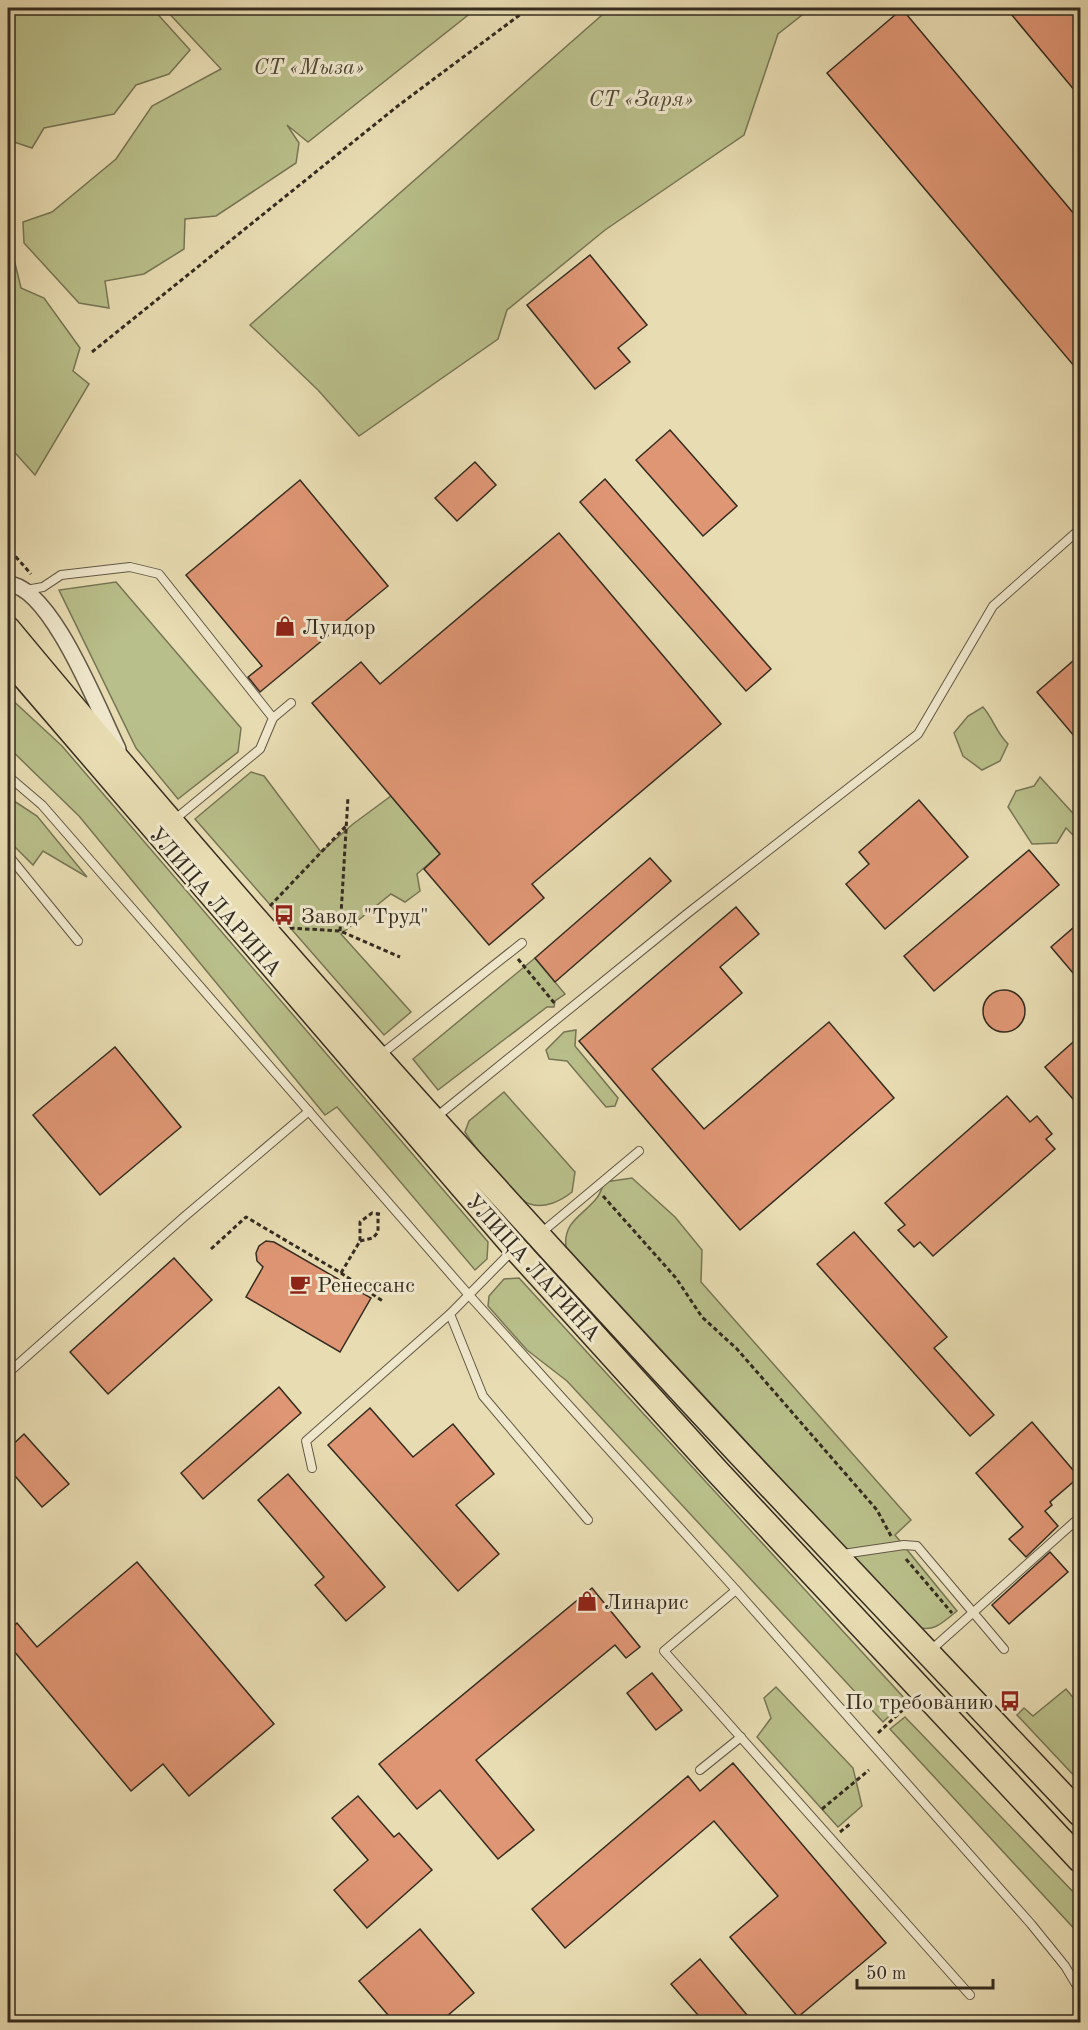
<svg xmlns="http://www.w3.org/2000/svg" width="1088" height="2030" font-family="'Old Standard TT',serif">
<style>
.green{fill:#b9bf8a;stroke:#777656;stroke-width:1.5}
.building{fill:#df9674;stroke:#352c21;stroke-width:1.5}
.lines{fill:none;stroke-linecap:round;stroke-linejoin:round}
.service-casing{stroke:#625845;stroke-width:10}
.minor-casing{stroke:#625845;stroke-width:18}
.primary-casing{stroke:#352c21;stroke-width:27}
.path{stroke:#352c21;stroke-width:3;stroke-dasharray:4.5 3;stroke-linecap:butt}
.service{stroke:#f0e8cd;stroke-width:8}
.minor{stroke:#f0e8cd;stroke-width:15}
.primary{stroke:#e8dcb2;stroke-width:24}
.labels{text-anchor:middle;stroke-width:6;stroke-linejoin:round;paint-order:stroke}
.park-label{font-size:22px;font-style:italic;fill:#4f4936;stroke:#f0e8cd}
.poi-label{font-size:22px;fill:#352c21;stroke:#f0e8cd;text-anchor:start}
.street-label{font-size:22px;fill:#352c21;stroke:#f0e8cd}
</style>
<rect width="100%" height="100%" fill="#e8dcb2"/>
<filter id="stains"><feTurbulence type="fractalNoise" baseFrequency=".00333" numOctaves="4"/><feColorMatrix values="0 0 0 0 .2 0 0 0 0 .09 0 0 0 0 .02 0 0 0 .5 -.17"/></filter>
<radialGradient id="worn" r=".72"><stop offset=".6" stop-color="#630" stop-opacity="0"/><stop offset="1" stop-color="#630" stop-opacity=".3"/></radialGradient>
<g class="green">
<path d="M8 8H152L190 50 169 74 136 85 114 114 44 128 32 148 8 140Z"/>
<path d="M164 8H477L308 142 287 125 299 143 296 163 216 216 185 219 184 249 144 274 105 281 109 308 79 303 24 243 23 222 52 212 116 159 152 106 221 69Z"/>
<path d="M610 8H811L778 34 744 135 605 230 507 310 498 339 359 436 318 390 250 325Z"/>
<path d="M8 256 14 259 21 288 44 298 80 348 73 371 89 384 35 475 8 445Z"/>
<path d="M116 582 241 728 238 752 178 799 136 748 59 590Z"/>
<path d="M8 696 62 746 488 1242 487 1259 475 1270 337 1107 325 1115 79 816 8 747Z"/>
<path d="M983 707C994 720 996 732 1008 744L1000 761 982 770 963 756 954 733 968 716Z"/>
<path d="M251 772 264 776 321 852 353 824 391 796 440 854 417 874 420 891 405 902 391 894 341 934 411 1012 384 1035 195 819Z"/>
<path d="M1040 777 1080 821V842L1066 828 1057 843 1032 844 1008 807 1016 791 1034 786Z"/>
<path d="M8 797 37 816 87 877 43 851 33 865 14 846 13 820 8 815Z"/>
<path d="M535 958 565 994 555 1001 554 1007H547L438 1090 413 1059Z"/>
<path d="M576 1030 575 1046 618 1098 615 1106 606 1107 567 1061 549 1059 546 1050 564 1032Z"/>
<path d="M504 1092 575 1172 572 1192C561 1201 544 1209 530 1204 517 1201 473 1145 465 1132L469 1121Z"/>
<path d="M632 1178 675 1217 702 1250 701 1282 911 1520 895 1535 957 1611C944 1621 934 1633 918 1627L566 1247C563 1222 582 1216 596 1199 600 1195 602 1187 605 1182Z"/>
<path d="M519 1278 906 1700 883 1722 567 1381 527 1350 488 1306 489 1296 504 1279Z"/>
<path d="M776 1687 853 1768 862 1806 838 1827 757 1737 771 1718 764 1698Z"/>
<path d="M1066 1689 1080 1706V1782L1017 1715 1024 1708 1033 1716Z"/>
<path d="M905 1717 1080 1899V1935L890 1729Z"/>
</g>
<g class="building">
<path d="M1006 8H1080V97Z"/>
<path d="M902 9 1080 221V373L827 73Z"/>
<path d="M590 255 647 325 618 348 630 362 595 389 527 305Z"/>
<path d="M670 430 737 506 703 536 636 460Z"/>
<path d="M475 462 496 485 457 521 435 498Z"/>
<path d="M605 479 771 669 746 691 580 502Z"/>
<path d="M300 480 388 586 260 692 248 677 262 666 186 575Z"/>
<path d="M559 533 721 724 532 884 544 898 489 945 424 869 440 854 312 703 361 662 380 684Z"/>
<path d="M1080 655V743L1037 692Z"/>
<path d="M919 800 968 857 885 929 846 884 869 864 859 852Z"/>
<path d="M1029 850 1059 885 934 991 904 956Z"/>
<path d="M650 858 671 881 555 982 535 958Z"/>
<path d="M736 907 759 934 720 967 742 993 652 1069 704 1129 829 1022 894 1098 740 1230 579 1041Z"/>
<path d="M1080 922V967L1073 973 1051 947Z"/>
<circle cx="1004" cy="1011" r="21"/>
<path d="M1080 1036V1107L1045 1067Z"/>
<path d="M115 1047 181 1127 100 1195 33 1115Z"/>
<path d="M1007 1096 1030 1122 1037 1116 1052 1134 1046 1139 1055 1149 933 1256 920 1242 914 1247 898 1230 905 1225 885 1203Z"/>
<path d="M854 1232 947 1337 934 1348 994 1415 970 1436 817 1264Z"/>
<path d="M266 1241 274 1242 371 1298 340 1352 246 1297 263 1267 257 1261 256 1253 259 1246Z"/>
<path d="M174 1258 212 1300 108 1394 70 1352Z"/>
<path d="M279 1387 301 1413 203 1499 181 1473Z"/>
<path d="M370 1408 413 1457 453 1424 494 1474 456 1505 499 1554 458 1591 328 1445Z"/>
<path d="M1032 1422 1079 1477 1050 1502 1052 1505 1045 1511 1058 1526 1026 1557 1009 1539 1023 1527 976 1473Z"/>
<path d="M24 1434 69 1484 42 1507 8 1468V1449Z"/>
<path d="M288 1474 385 1587 346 1621 315 1585 324 1577 258 1500Z"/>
<path d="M1050 1552 1068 1572 1009 1624 992 1605Z"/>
<path d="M137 1562 274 1724 189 1796 163 1764 131 1791 8 1644V1631L17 1623 37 1647Z"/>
<path d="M592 1588 640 1647 626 1658 615 1645 476 1760 534 1830 498 1859 440 1790 417 1809 379 1764Z"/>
<path d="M652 1673 682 1710 656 1730 627 1693Z"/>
<path d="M733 1763 886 1943 798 2017 730 1937 778 1896 714 1821 565 1948 532 1909 688 1776 700 1791Z"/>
<path d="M358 1796 394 1837 399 1833 432 1870 367 1928 334 1890 368 1860 332 1818Z"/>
<path d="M420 1929 474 1993 440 2022H394L359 1981Z"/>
<path d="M700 1959 747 2015 738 2022H704L671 1984Z"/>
</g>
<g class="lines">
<g class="service-casing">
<g id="service">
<path d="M8 526 10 528"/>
<path d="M26 590 43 587 61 575 130 567 159 574 273 718"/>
<path d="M8 776 42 805 468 1294 736 1590 1031 1924 1065 1966 1080 1991"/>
<path d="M174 820 260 749 273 718 291 703"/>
<path d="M8 855 78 941"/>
<path d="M379 1056 522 943"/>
<path d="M435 1118 688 913 918 734 993 606 1080 529"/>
<path d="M541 1233 639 1151"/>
<path d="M512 1251 450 1314 483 1396 588 1520"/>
<path d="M8 1373 184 1217 309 1111"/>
<path d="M312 1468 306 1441 450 1314"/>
<path d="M843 1554 904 1545 917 1546 1004 1649"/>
<path d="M736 1590 664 1651 970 1995"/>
<path d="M931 1650 1080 1517"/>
<path d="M700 1770 741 1737"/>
</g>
</g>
<g class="minor-casing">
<path id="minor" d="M8 584C51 586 99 711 118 749"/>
</g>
<g class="primary-casing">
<g id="primary">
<path d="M8 629C242 911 488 1184 738 1452 852 1574 967 1693 1080 1814"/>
<path d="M8 658 515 1248 715 1469 1080 1860"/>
</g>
</g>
<g class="path">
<path d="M92 352 399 105 529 8"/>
<path d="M8 556 16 557 31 574"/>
<path d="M270 906 346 826"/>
<path d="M290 928 340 931 400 957"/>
<path d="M340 931 348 797"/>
<path d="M518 959 556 1005"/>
<path d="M603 1196 676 1278 702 1317 737 1349 877 1510 891 1536"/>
<path d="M360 1241 373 1238 378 1232V1213"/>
<path d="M211 1249 246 1217 341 1273 384 1302"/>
<path d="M341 1273 360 1241V1222L372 1213 380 1214"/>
<path d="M906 1559 952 1613"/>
<path d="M878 1733 908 1705"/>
<path d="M822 1809 869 1770"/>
<path d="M840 1832 850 1824"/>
<path d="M1074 1880 1080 1887"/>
</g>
<use href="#service" class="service"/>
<use href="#minor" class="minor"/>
<use href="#primary" class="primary"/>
</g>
<defs>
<g id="shop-bare" transform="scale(1.62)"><path d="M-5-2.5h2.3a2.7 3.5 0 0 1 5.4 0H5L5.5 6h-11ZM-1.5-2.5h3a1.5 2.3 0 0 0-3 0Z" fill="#8f2418" stroke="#f0e8cd" stroke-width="2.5" paint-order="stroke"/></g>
<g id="bus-bare" transform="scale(1.62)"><path d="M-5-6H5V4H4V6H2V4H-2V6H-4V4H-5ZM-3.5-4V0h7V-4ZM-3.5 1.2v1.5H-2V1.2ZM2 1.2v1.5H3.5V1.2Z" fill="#8f2418" stroke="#f0e8cd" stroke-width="2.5" paint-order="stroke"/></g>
<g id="cafe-bare" transform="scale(1.62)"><path d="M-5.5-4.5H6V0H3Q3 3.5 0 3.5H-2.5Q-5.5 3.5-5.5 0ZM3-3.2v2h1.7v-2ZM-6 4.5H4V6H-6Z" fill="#8f2418" stroke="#f0e8cd" stroke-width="2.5" paint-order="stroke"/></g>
</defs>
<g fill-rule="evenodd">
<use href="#shop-bare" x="285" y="626"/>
<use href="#bus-bare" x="284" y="915"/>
<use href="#cafe-bare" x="300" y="1284"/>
<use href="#shop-bare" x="587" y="1601"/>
<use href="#bus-bare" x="1010" y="1701"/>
</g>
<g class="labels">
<g class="park-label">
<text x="309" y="74">СТ «Мыза»</text>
<text x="641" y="106">СТ «Заря»</text>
</g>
<g class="poi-label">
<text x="302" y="634">Луидор</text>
<text x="301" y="923">Завод "Труд"</text>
<text x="317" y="1292">Ренессанс</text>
<text x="604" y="1609">Линарис</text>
<text x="993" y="1709" text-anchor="end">По требованию</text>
</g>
<g class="street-label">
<text transform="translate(216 901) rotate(49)" y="8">УЛИЦА ЛАРИНА</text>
<text transform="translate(534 1267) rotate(48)" y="8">УЛИЦА ЛАРИНА</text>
</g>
</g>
<rect width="1088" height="2030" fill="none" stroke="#e8dcb2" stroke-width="30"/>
<rect x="9" y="9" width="1070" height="2012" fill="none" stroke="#352c21" stroke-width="3"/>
<rect x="15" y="15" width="1058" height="2000" fill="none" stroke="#352c21" stroke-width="1.5"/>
<path d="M857 1979v9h136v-9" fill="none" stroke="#352c21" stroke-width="3"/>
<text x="866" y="1979" font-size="18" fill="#352c21" stroke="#f0e8cd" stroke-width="4.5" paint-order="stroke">50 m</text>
<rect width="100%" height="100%" filter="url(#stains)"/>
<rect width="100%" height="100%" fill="url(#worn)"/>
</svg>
